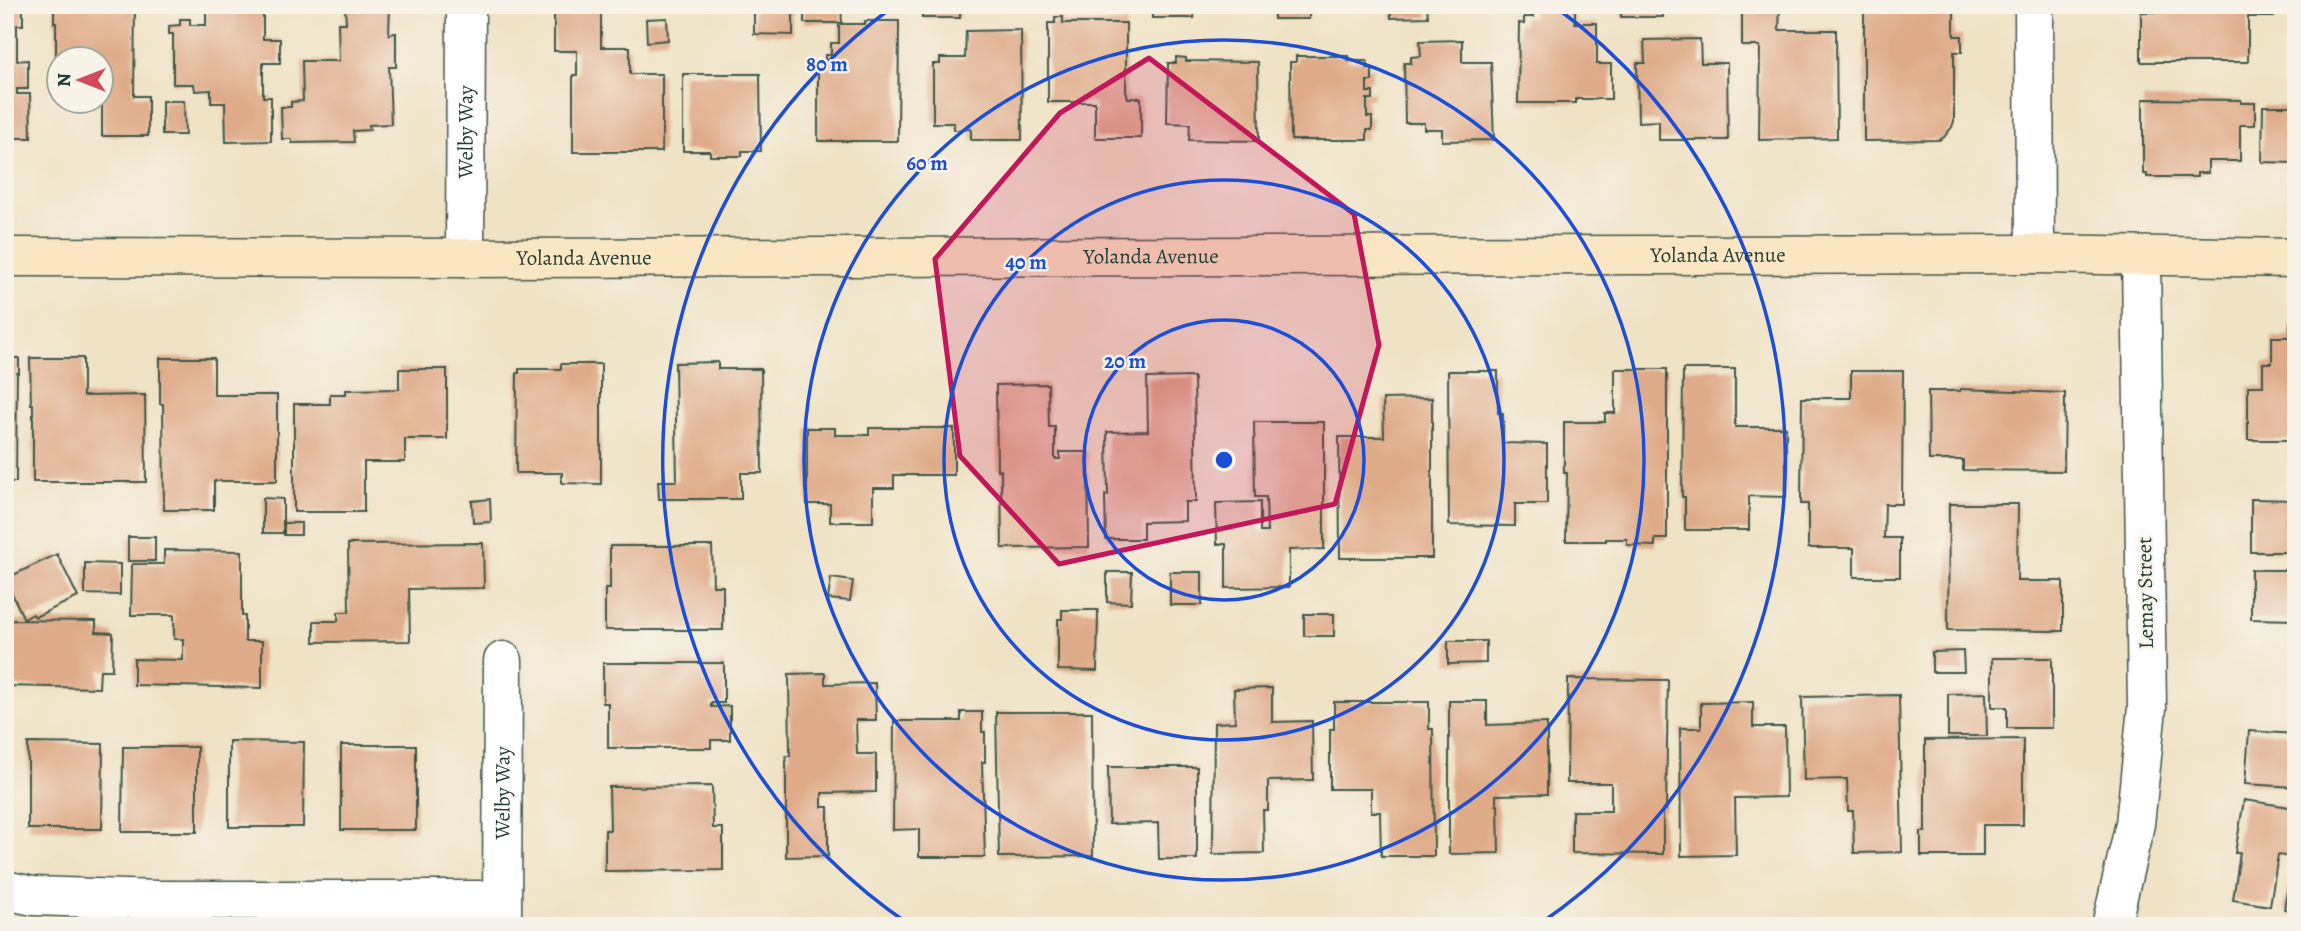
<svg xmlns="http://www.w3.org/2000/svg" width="2301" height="931" font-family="Alegreya,serif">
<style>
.building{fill:#dfab88}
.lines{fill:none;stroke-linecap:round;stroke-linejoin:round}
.street-casing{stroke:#3e564a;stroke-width:41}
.secondary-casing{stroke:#3e564a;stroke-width:41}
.street{stroke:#fff;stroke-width:38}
.secondary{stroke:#fbe6c4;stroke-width:38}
.marked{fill:#c2185b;fill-opacity:0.2;stroke:#c2185b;stroke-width:5;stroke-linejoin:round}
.ring{fill:none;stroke:#1d4ed8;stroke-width:3.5}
.labels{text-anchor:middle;stroke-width:5;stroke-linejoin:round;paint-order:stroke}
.street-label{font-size:21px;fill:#1f3d34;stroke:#f7f3e8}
.centre{fill:#1d4ed8;stroke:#f7f3e8;stroke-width:3.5}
.ring-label{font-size:21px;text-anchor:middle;font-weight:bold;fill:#1d4ed8;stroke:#f7f3e8;stroke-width:5;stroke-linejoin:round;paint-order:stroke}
</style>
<rect width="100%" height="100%" fill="#f7f3e8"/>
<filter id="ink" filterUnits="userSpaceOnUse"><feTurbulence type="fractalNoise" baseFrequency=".0143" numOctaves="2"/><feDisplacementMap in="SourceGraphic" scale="14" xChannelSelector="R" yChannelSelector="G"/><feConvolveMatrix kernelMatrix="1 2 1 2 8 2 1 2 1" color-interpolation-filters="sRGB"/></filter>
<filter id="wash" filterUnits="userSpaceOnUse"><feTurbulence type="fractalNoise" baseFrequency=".00686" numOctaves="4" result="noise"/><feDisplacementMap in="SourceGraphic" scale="28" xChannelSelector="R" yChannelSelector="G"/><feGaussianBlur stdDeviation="1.57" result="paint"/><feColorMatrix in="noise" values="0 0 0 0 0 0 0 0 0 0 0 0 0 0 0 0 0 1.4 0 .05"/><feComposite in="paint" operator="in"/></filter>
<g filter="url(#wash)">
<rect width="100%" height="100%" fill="#efe2c5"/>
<g id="blocks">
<g class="building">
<path d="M5 5H23V25H17V61L28 60V89H17V94H30L31 138H5Z"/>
<path d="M54 5H135L134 96H148V136H102V60H60V100H56V23H54Z"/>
<path d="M345 5H390L389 34 396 33V67H389L391 124 369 125 370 130 353 131 354 142 292 143V139H282L281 107H291V102L303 101 302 61H339L338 23H346Z"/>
<path d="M754 5H793V35L754 34Z"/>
<path d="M804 5H841L842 23H804Z"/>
<rect x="922" y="5" width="38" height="13"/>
<rect x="1152" y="5" width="42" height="13"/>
<rect x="1274" y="5" width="35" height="14"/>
<path d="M1391 5H1427L1428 17 1391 18Z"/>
<path d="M1533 5H1575V23H1597V64H1611V99H1576V103H1518L1519 23 1524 24V17H1533Z"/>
<rect x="1621" y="5" width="42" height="12"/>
<path d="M1742 5H1780L1779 30H1836L1837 138 1759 140 1760 46H1742Z"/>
<path d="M1864 5H1954V36H1962V52H1954V121L1952 127 1944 137 1939 140 1864 141Z"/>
<path d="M2180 5H2274V17H2248V62H2141V12H2180Z"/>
<path d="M206 8H263V39H280V63H263V97H271V141L226 142 225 103H211V90L195 91 194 84H173V34H169V26L180 25V19H190V25H206Z"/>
<path d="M554 10H601V47H630V74H662V152H573V75H577V51H554Z"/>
<path d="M1055 17H1063V23H1126V91L1128 98H1141V138H1095V102H1048V23H1055Z"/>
<path d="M667 18 668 40 647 42 646 19Z"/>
<path d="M865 21H899L898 141H818V63H825V55H831V43H839V24H865Z"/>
<path d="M1021 30 1022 140H971V129L954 130V123H933V64H940V58H965L966 31Z"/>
<path d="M1700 39 1701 63H1727L1728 140H1659V121L1638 122 1637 63H1645L1644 40Z"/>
<path d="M1462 40V62H1491L1494 140 1442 141V129H1424V123H1405L1404 63H1411V57L1421 56 1420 41Z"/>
<path d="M1296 56H1348V61H1367V68H1372V81H1367V92H1373V99H1367V117H1372V130H1367V140H1291L1290 62H1296Z"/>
<path d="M1176 57 1186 58V61L1258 62 1259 141 1189 140 1190 124 1167 123 1168 63H1176Z"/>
<path d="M683 74H760L761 151H742V156H710V151H683Z"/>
<path d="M2143 99 2241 100V103H2255V125H2240V161H2208V173H2197V177H2147V174H2143Z"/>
<path d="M162 101H184L185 135H162Z"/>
<path d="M2263 106H2296V163L2262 162Z"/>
<path d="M2290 324H2296V440H2248V386H2263V363H2272V337H2290Z"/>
<path d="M5 358H19V373H17L16 482H5Z"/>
<path d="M30 358H83V396L145 395 146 482H33V404H31Z"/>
<path d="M160 358H214V395H277V481H214V510H164L163 404H160Z"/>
<path d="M718 362V369H761L762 473H741V499H659L658 481H677L675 363Z"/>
<path d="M561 364H601V484L562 483V473H516L517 373H519V369H561Z"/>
<path d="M399 369H447V439H405V462H364V512H294V404H330V394H346V390L399 389Z"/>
<path d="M1615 369H1667V539H1655V546L1627 545V539H1606V541H1566L1567 473H1564V422H1605V413H1615Z"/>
<path d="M1683 369H1735V427H1786V497L1749 496V530H1685V497H1682Z"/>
<path d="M1448 371H1498V413H1503V443L1547 444V504H1515V526L1449 525Z"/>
<path d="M1851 371H1903L1902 504H1885L1884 538H1900V577H1854V548H1808V504H1801L1802 398H1851Z"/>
<path d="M1194 377 1196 502H1185V521L1143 522V539H1106L1105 495H1108L1107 432 1148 431 1147 378Z"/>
<path d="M1048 384 1049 427H1055V459H1060V452H1088L1089 547 1002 548 1001 470H997L996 385Z"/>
<path d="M1960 389 2065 393 2064 471 1963 470V460H1929L1928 391H1960Z"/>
<path d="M1432 398V558H1340L1339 437H1384L1383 399Z"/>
<path d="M1254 422H1324V549L1289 550V587L1226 588V544H1217L1216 503 1260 502V532H1267L1266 497H1255Z"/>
<path d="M807 428H835V435H869V428H954V475H894V488H873V522H830V504H807Z"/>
<path d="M263 498 283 499V533H263Z"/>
<path d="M490 499 491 522 473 523 472 501Z"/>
<path d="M2251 499 2296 500V552H2251Z"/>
<path d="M1949 504H2018L2017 581H2063V631L1948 630Z"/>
<rect x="284" y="523" width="17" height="12"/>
<rect x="128" y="537" width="27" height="24"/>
<path d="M483 543 484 588 409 589 410 641 314 642V621H338V612H349L348 544Z"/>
<path d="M610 546H712L713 586H723V630H605V589H610Z"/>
<path d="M164 550 242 551V616H245V641H262V688L134 685V659L183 660V639H174V615H131L132 564H164Z"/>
<path d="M57 554 78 597 35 617 33 614 24 619 5 579Z"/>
<path d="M85 563 120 564V595L85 594Z"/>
<path d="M2251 570H2296V620L2251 619Z"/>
<path d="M1107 572H1132L1131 603 1107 602Z"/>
<rect x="1170" y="572" width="32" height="33"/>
<path d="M831 578 853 581 850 601 828 599Z"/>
<path d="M1062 610H1098L1097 671 1058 670V619H1062Z"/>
<rect x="1304" y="614" width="30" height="22"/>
<path d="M5 620 96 621V632L113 633 112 670H100L99 688 5 686Z"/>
<path d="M1448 641H1486V663L1448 664Z"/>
<path d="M1963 651 1964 672H1932V652Z"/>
<path d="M1992 658H2052V728H2007V707H1992Z"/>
<path d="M603 663H724V703H711V707L730 706V740H711V748H608V703H603Z"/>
<path d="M825 673V684L875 683 876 720H856L857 754H876V792L822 793V807H828V856L786 857V756H790L789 674Z"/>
<path d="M1568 679 1668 680 1666 810 1663 809V854L1572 853V811H1611V783H1567Z"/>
<path d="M1272 688V722L1312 721 1313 780 1268 781V810H1263L1264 853 1213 854 1214 723 1235 722 1234 689Z"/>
<path d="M1986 693 1987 736H1948V694Z"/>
<path d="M1899 695 1902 852 1854 853 1853 811H1848L1847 779 1804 780 1802 697Z"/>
<path d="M1449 701H1487V725L1547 723V794L1496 795V805H1498L1499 853 1449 854Z"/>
<path d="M1334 702H1429V729H1433L1434 856H1381L1380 812H1371V789H1330V729H1334Z"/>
<path d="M1753 702V727H1785L1786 797 1735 798 1736 855 1681 856 1680 728H1701V703Z"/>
<path d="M961 712H982V732H985V762H982L985 857H919V829L893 830 894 721H961Z"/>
<path d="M996 712H1092L1093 856 999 857Z"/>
<path d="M2249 731 2296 734V787L2245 784Z"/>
<path d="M2023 739V825H1983V856H1921V832H1925V740Z"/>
<path d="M229 741 304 742 303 827H229Z"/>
<path d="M28 743 103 744 102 829H28Z"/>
<rect x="341" y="745" width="75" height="85"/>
<path d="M123 747H197V832H122Z"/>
<path d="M1108 767H1197V859H1159L1158 823 1109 824Z"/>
<path d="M712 786 713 828H723V870L605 871V830H610L609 787Z"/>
<path d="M2244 800 2296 808V911L2284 909 2293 857 2278 855 2270 906 2233 900 2240 853H2235Z"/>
</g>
</g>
</g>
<g filter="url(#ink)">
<use href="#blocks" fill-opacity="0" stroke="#3e564a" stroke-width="2"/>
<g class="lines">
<g class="street-casing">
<g id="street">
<path d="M2034 5 2035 254"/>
<path id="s1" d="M465 258 466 5"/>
<path d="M5 890 33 896 157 900H501"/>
<path id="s2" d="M502 924 503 661"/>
<path d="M2111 926 2135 824 2147 708 2141 256"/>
</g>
</g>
<g class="secondary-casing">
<g id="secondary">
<path id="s3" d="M5 257 465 258 2035 254 2296 258"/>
</g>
</g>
<use href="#street" class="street"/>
<use href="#secondary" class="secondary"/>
</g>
</g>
<path class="marked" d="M1149 58 1354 214 1379 345 1335 504 1059 564 960 456 935 259 1060 113Z"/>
<g class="ring">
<circle cx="1224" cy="460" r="140"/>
<circle cx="1224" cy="460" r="280"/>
<circle cx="1224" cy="460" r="420"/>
<path d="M910 925A561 561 0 0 1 894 6M1554 6A561 561 0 0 1 1538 925"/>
</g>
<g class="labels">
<g class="street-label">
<text dy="7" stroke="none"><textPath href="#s1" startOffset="126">Welby Way</textPath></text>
<text dy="7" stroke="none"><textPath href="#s3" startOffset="1713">Yolanda Avenue</textPath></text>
<text dy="7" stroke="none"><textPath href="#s3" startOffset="1146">Yolanda Avenue</textPath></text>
<text dy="7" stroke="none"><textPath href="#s3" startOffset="579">Yolanda Avenue</textPath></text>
<text transform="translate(2145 593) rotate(-91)" y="7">Lemay Street</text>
<text dy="7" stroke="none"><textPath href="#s2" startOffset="131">Welby Way</textPath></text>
</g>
</g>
<circle cx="1224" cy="460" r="10" class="centre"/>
<g class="ring-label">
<text x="827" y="71">80 m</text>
<text x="927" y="170">60 m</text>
<text x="1026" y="269">40 m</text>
<text x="1125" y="368">20 m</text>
</g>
<rect width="2301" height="931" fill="none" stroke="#f7f3e8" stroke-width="28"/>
<g transform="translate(80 80) rotate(270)"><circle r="33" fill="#f7f3e8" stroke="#a1aaa0" stroke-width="2"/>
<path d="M0-5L12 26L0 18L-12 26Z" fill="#d1495b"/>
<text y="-10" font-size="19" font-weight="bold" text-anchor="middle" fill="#1f3d34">N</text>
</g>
</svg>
